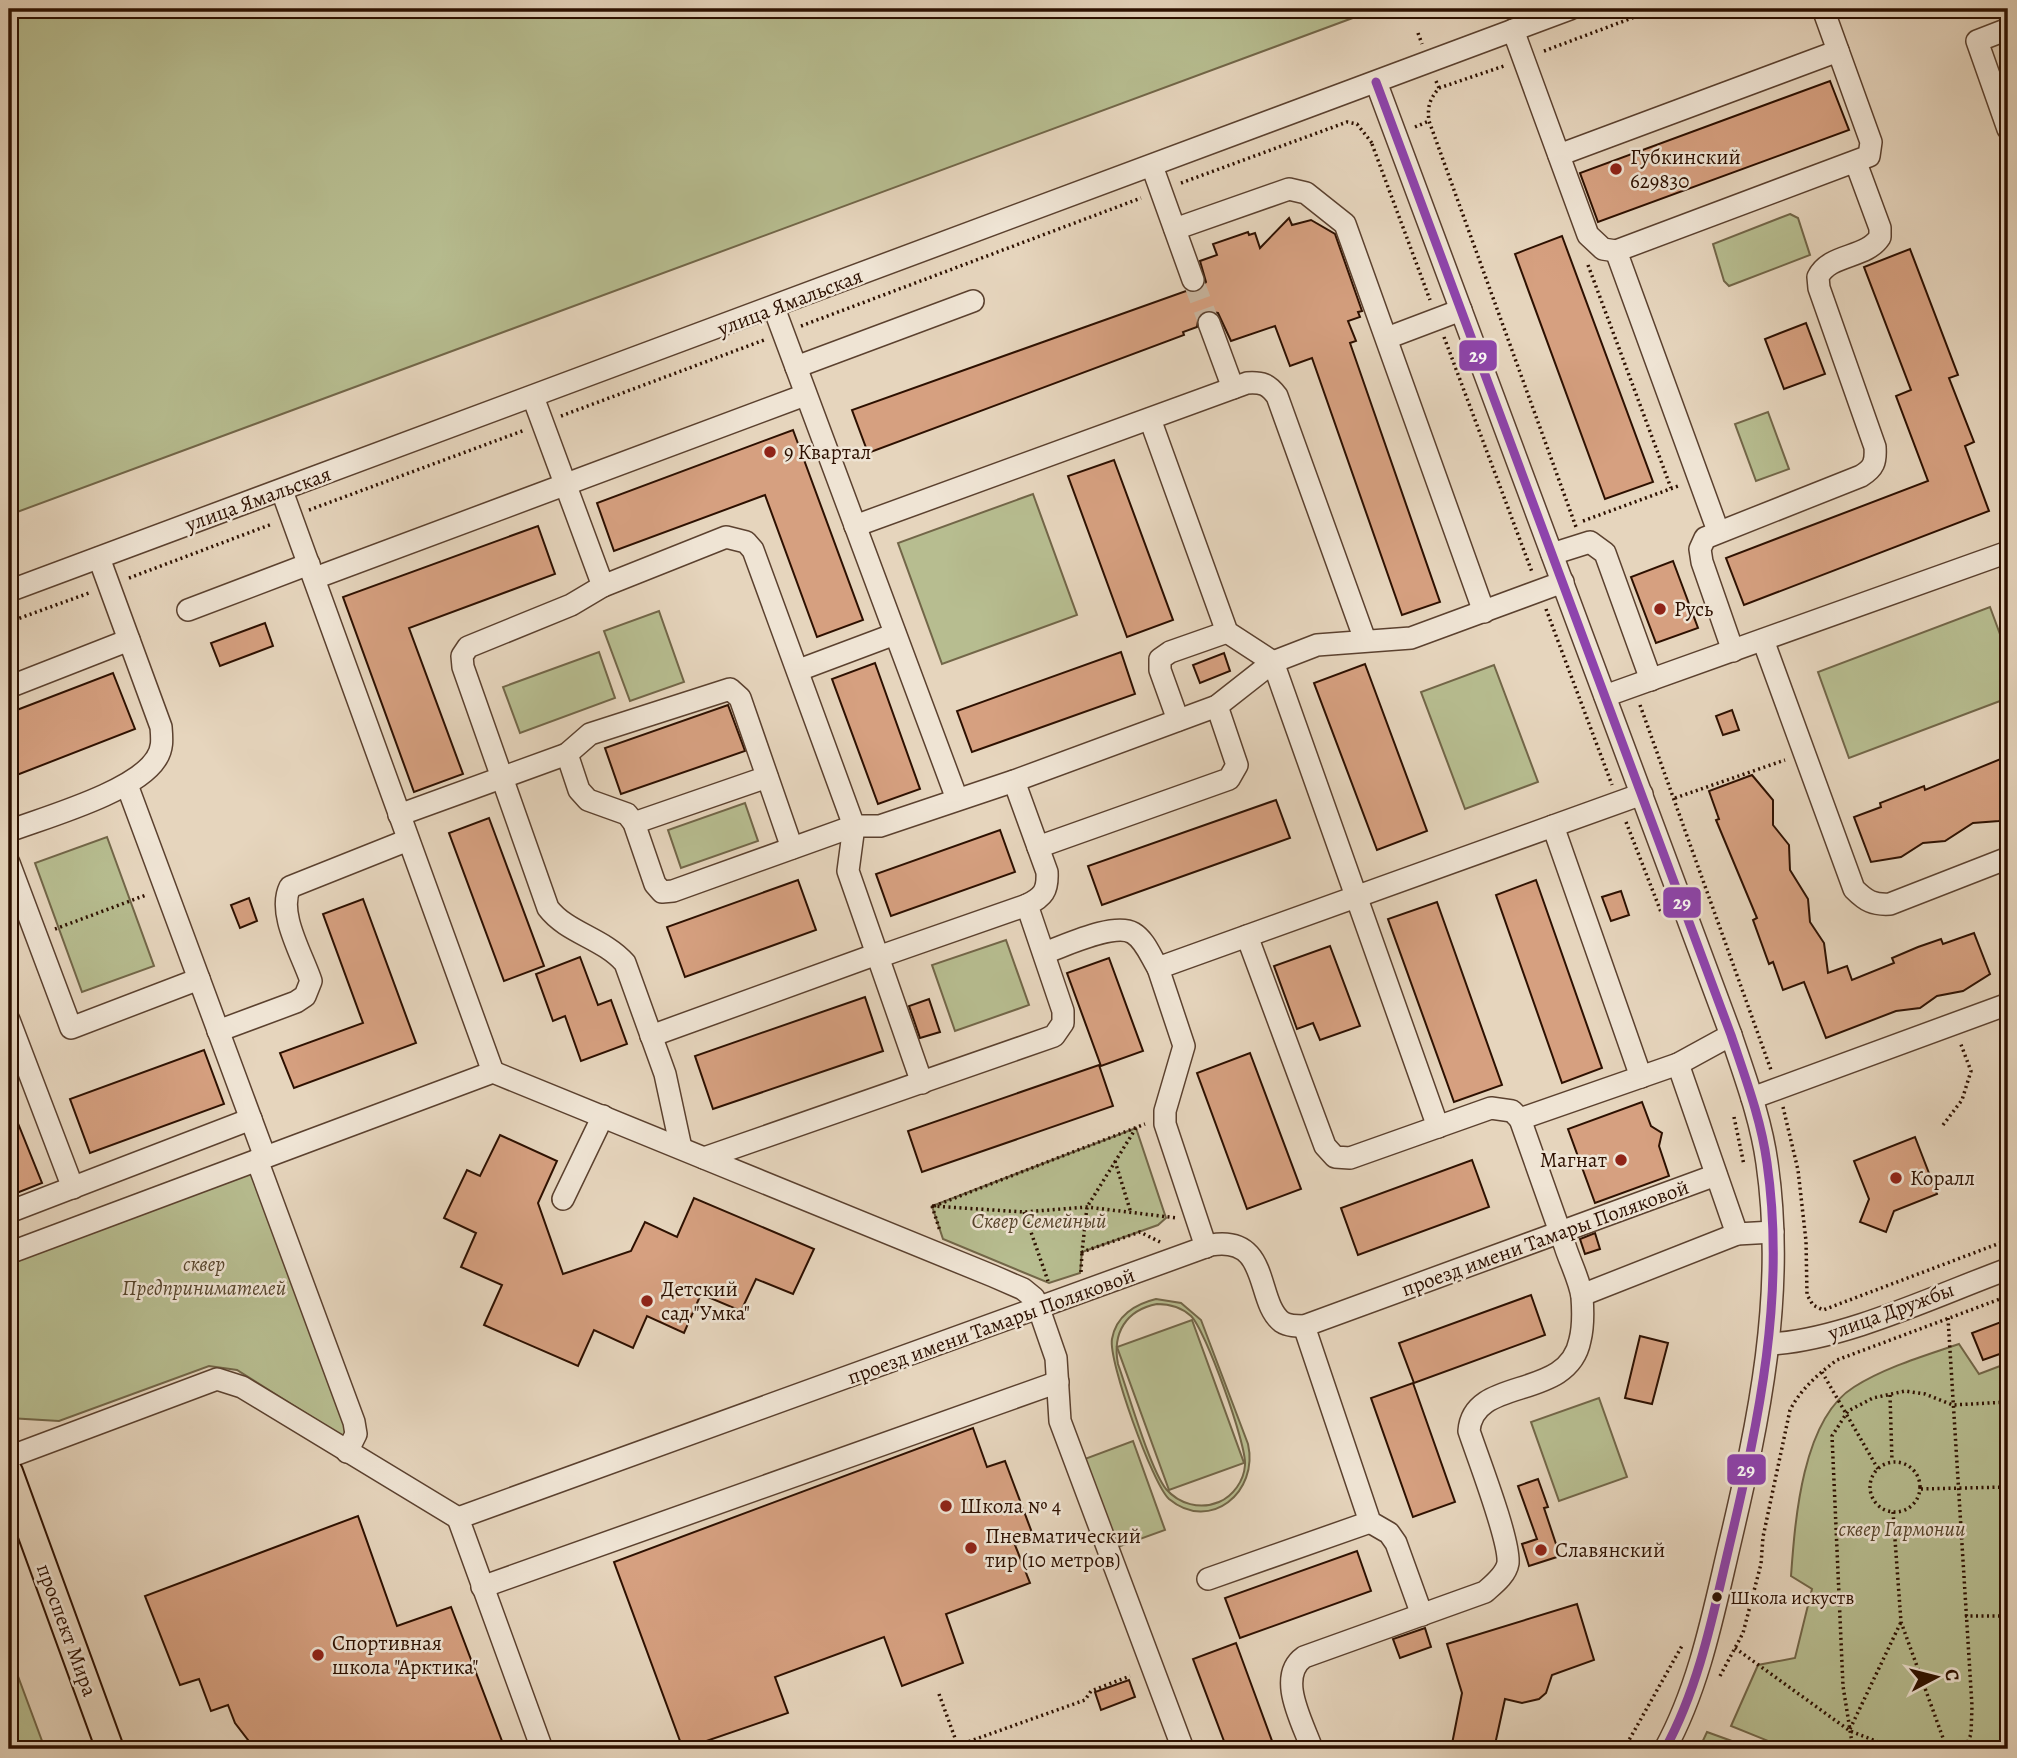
<svg xmlns="http://www.w3.org/2000/svg" width="2017" height="1758" font-family="Alegreya,serif">
<style>
.green{fill:#b7bd90;stroke:#726648;stroke-width:2;fill-rule:evenodd}
.building{fill:#d6a080;stroke:#2d1000;stroke-width:2}
.lines{fill:none;stroke-linecap:round;stroke-linejoin:round}
.minor-tunnel{stroke:#cab7a1;stroke-width:21;stroke-dasharray:21 10;stroke-linecap:butt}
.minor-casing{stroke:#5b412f;stroke-width:24}
.major-casing{stroke:#2d1000;stroke-width:30}
.path{stroke:#2d1000;stroke-width:3.5;stroke-dasharray:2 3.5;stroke-linecap:butt}
.minor{stroke:#efe4d4;stroke-width:21}
.major{stroke:#e6d5bd;stroke-width:26}
.bus-1-casing{stroke:#efe4d4;stroke-width:14}
.bus-1{stroke:#8e44ad;stroke-width:9}
.poi-dot{fill:#8f2418;stroke:#efe4d4;stroke-width:2.5}
.bus-dot{fill:#2d1000;stroke:#efe4d4;stroke-width:2.5}
.labels{text-anchor:middle;stroke-width:5;stroke-linejoin:round;paint-order:stroke}
.bus-label{font-size:19px;fill:#2d1000;stroke:#efe4d4;text-anchor:start}
.poi-label{font-size:21px;fill:#2d1000;stroke:#efe4d4;text-anchor:start}
.street-label{font-size:21px;fill:#2d1000;stroke:#efe4d4}
.park-label{font-size:21px;font-style:italic;fill:#56442b;stroke:#efe4d4}
.line-badge{stroke:#efe4d4;stroke-width:2.5}
.badge-label{font-size:19px;text-anchor:middle;font-weight:bold;fill:#fff}
</style>
<rect width="100%" height="100%" fill="#e6d5bd"/>
<filter id="stains"><feTurbulence type="fractalNoise" baseFrequency=".00286" numOctaves="4"/><feColorMatrix values="0 0 0 0 .2 0 0 0 0 .09 0 0 0 0 .02 0 0 0 .5 -.17"/></filter>
<radialGradient id="worn" r=".72"><stop offset=".6" stop-color="#630" stop-opacity="0"/><stop offset="1" stop-color="#630" stop-opacity=".3"/></radialGradient>
<g class="green">
<path d="M9 9H1377L9 515Z"/>
<path d="M1790 214 1798 218 1810 255 1729 286 1724 281 1713 244Z"/>
<path d="M1768 412 1789 469 1756 481 1735 424Z"/>
<path d="M1033 494 1077 615 942 664 898 543Z"/>
<path d="M1990 607 2008 656V698L1849 758 1818 672Z"/>
<path d="M659 611 684 682 630 701 604 631Z"/>
<path d="M599 652 615 698 520 733 503 687Z"/>
<path d="M1494 665 1538 782 1465 809 1421 692Z"/>
<path d="M745 803 758 841 681 868 668 830Z"/>
<path d="M107 837 154 966 82 992 35 863Z"/>
<path d="M1006 940 1029 1005 955 1031 932 965Z"/>
<path d="M1136 1128 1166 1218 1158 1225 1082 1252 1080 1273 1049 1283 943 1239 932 1206Z"/>
<path d="M257 1160 353 1443 237 1370 209 1366 59 1421 9 1418V1253Z"/>
<path d="M1156 1299 1181 1303 1201 1320 1248 1444C1259 1492 1210 1533 1169 1499 1153 1485 1108 1361 1112 1339 1116 1316 1135 1304 1156 1299ZM1157 1304C1169 1304 1181 1307 1191 1316 1205 1329 1247 1445 1245 1465 1244 1481 1233 1496 1219 1502 1200 1510 1179 1504 1166 1489 1150 1469 1128 1392 1118 1364 1112 1333 1126 1310 1157 1304Z"/>
<path d="M1192 1320 1244 1463 1169 1490 1117 1347Z"/>
<path d="M1959 1344 1979 1374 2008 1363V1749H1788L1731 1726 1758 1665 1795 1658 1812 1589 1791 1576C1795 1521 1802 1419 1854 1387 1886 1367 1924 1356 1959 1344Z"/>
<path d="M1599 1398 1627 1477 1559 1501 1531 1422Z"/>
<path d="M1133 1441 1165 1530 1115 1548 1082 1460Z"/>
<path d="M9 1652 45 1749H9Z"/>
<path d="M1707 1732 1754 1749H1699Z"/>
</g>
<g class="building">
<path d="M1830 81 1849 130 1598 222 1580 173Z"/>
<path d="M1289 218 1292 225 1311 220 1335 234 1362 311 1358 312 1360 317 1348 321 1356 341 1350 343 1440 602 1402 615 1312 358 1290 366 1275 326 1231 341 1218 313 1205 311 1199 315 1197 327 1183 332 1184 335 868 453 852 410 1186 291 1198 292 1206 282 1200 261 1217 255 1213 244 1248 232 1249 235 1255 233 1260 248Z"/>
<path d="M1562 236 1653 482 1605 499 1515 254Z"/>
<path d="M1910 249 1958 375 1949 378 1974 442 1965 446 1989 511 1744 605 1726 558 1928 481 1896 396 1911 390 1864 267Z"/>
<path d="M1806 323 1825 374 1784 389 1765 339Z"/>
<path d="M793 430 863 620 817 637 765 495 614 551 597 503Z"/>
<path d="M1114 460 1173 620 1127 637 1068 476Z"/>
<path d="M538 526 555 574 409 628 463 774 414 792 343 597Z"/>
<path d="M1673 561 1698 628 1656 643 1631 577Z"/>
<path d="M265 623 273 646 220 666 211 643Z"/>
<path d="M1121 652 1135 694 972 752 957 711Z"/>
<path d="M1224 653 1230 671 1200 683 1193 665Z"/>
<path d="M875 663 920 789 878 804 832 679Z"/>
<path d="M1365 664 1427 831 1377 850 1314 683Z"/>
<path d="M113 673 135 729 9 778V713Z"/>
<path d="M728 705 745 751 621 794 605 748Z"/>
<path d="M1732 710 1739 730 1723 735 1716 716Z"/>
<path d="M2008 756V814L1999 821 1973 823 1945 841 1923 843 1901 857 1871 862 1854 817 1881 807 1880 803 1924 786 1925 790Z"/>
<path d="M1752 775 1773 800V825L1789 845 1790 870 1808 899 1810 922 1824 943 1828 973 1847 966 1852 980 1894 963 1892 958 1918 947 1941 939 1943 944 1974 933 1990 974 1963 991 1937 996 1920 1008 1896 1011 1826 1038 1804 982 1783 990 1773 962 1769 964 1753 920 1757 918 1716 820 1719 819 1709 791Z"/>
<path d="M1276 800 1290 838 1102 905 1088 866Z"/>
<path d="M489 818 544 966 504 981 449 833Z"/>
<path d="M1000 830 1015 872 891 916 876 874Z"/>
<path d="M798 880 816 930 685 977 667 927Z"/>
<path d="M1536 880 1602 1068 1562 1083 1496 895Z"/>
<path d="M1621 891 1629 915 1611 921 1602 897Z"/>
<path d="M249 898 257 921 240 928 231 905Z"/>
<path d="M363 899 416 1043 294 1088 280 1053 363 1023 323 914Z"/>
<path d="M1437 902 1502 1085 1454 1102 1388 919Z"/>
<path d="M1330 946 1360 1026 1320 1040 1313 1023 1297 1029 1274 966Z"/>
<path d="M580 957 598 1005 611 1000 627 1044 581 1061 565 1016 553 1021 536 974Z"/>
<path d="M1109 958 1143 1051 1101 1066 1067 973Z"/>
<path d="M865 997 883 1051 713 1109 695 1056Z"/>
<path d="M929 999 940 1032 920 1038 909 1006Z"/>
<path d="M204 1050 224 1104 90 1153 70 1099Z"/>
<path d="M1250 1053 1301 1189 1247 1209 1197 1073Z"/>
<path d="M1099 1065 1113 1106 922 1172 908 1131Z"/>
<path d="M9 1101 42 1183 9 1196Z"/>
<path d="M1642 1102 1651 1126 1662 1133 1659 1146 1669 1176 1595 1203 1568 1129Z"/>
<path d="M500 1135 557 1161 538 1203 563 1274 631 1251 645 1222 677 1237 694 1198 814 1249 793 1294 756 1279 741 1311 701 1294 684 1333 647 1316 633 1348 594 1330 578 1366 484 1325 502 1285 461 1267 476 1233 444 1218 467 1170 480 1176Z"/>
<path d="M1915 1137 1937 1194 1894 1211 1886 1232 1860 1222 1869 1199 1854 1161Z"/>
<path d="M1472 1160 1489 1207 1358 1255 1341 1208Z"/>
<path d="M1595 1233 1600 1249 1585 1254 1580 1239Z"/>
<path d="M1531 1295 1545 1335 1414 1383 1399 1343Z"/>
<path d="M2001 1322 2008 1351 1983 1360 1972 1333Z"/>
<path d="M1640 1336 1668 1343 1652 1404 1625 1398Z"/>
<path d="M1413 1383 1455 1502 1413 1517 1371 1398Z"/>
<path d="M973 1428 987 1467 1005 1461 1034 1538 1015 1545 1030 1583 946 1614 963 1663 902 1686 884 1637 775 1677 788 1713 683 1749 614 1562Z"/>
<path d="M1538 1479 1548 1507 1544 1508 1560 1556 1529 1566 1522 1544 1537 1539 1518 1486Z"/>
<path d="M358 1516 397 1626 451 1607 505 1749H255L235 1723 228 1705 211 1711 199 1679 180 1685 145 1596Z"/>
<path d="M1357 1551 1371 1591 1240 1638 1225 1598Z"/>
<path d="M1577 1604 1594 1660 1552 1675 1546 1693 1539 1699 1522 1703 1505 1699 1496 1740 1503 1749H1451L1462 1693 1447 1644Z"/>
<path d="M1425 1628 1431 1647 1400 1658 1393 1639Z"/>
<path d="M1236 1643 1275 1749H1227L1193 1659Z"/>
<path d="M1129 1680 1135 1697 1101 1710 1095 1692Z"/>
</g>
<g class="lines">
<path class="minor-tunnel" d="M1193 280 1209 323"/>
<g class="minor-casing">
<g id="minor">
<path d="M2008 29 1977 41 2008 129"/>
<path d="M1513 30 1588 235 1603 249 1616 251"/>
<path d="M1376 82 1731 1035C1745 1077 1761 1119 1767 1163 1786 1294 1759 1420 1729 1547 1713 1615 1699 1687 1665 1749"/>
<path d="M1559 155 1838 51"/>
<path d="M1152 166 1193 280"/>
<path d="M1175 229 1289 189 1306 193 1345 224 1484 612"/>
<path d="M774 308 957 799"/>
<path d="M1209 323 1233 388"/>
<path d="M1387 338 1461 310"/>
<path d="M796 367 973 301"/>
<path d="M533 397 603 586 726 537 746 542 753 550 854 826 848 871 922 1083"/>
<path d="M1150 419 1227 632 1273 662 1438 1127"/>
<path d="M282 491 493 1072"/>
<path d="M855 526 1247 383C1262 382 1268 384 1277 396L1365 640"/>
<path d="M1718 531 1616 251 1869 156 1871 142 1823 9"/>
<path d="M1552 554 1590 542 1605 553 1651 680"/>
<path d="M315 578 805 395"/>
<path d="M603 586 571 605 468 647 462 656 463 667 548 908C567 933 603 938 625 963L665 1074 681 1148"/>
<path d="M9 591 1570 9"/>
<path d="M188 610 309 564"/>
<path d="M1763 640 1854 889C1866 901 1873 905 1890 904L2008 858"/>
<path d="M1733 651 1702 562 1700 549 1705 538 1861 476C1874 468 1876 462 1875 447L1819 288 1818 277C1830 253 1866 259 1880 237V228L1856 163"/>
<path d="M799 670 895 634"/>
<path d="M9 687 129 640"/>
<path d="M1605 696 2008 552"/>
<path d="M1178 720 1160 670V659L1170 652 1227 632"/>
<path d="M567 754 579 790 588 800 627 814 634 823 655 884 662 892 673 891 854 826H880L1014 781 1217 706 1273 662 1317 645 1411 638 1563 582"/>
<path d="M399 815 567 754 590 734 730 689 740 698 792 848"/>
<path d="M634 823 767 777"/>
<path d="M1553 826 1641 1077"/>
<path d="M9 831C46 817 135 792 156 759 163 749 162 739 161 727L99 558"/>
<path d="M1038 847 1229 779 1237 765 1217 706"/>
<path d="M9 863 71 1028 199 979 127 785"/>
<path d="M1247 936 1325 1146 1335 1157 1350 1158 1491 1108 1512 1111 1520 1119 1678 1064 1731 1035"/>
<path d="M1044 953C1065 946 1114 922 1133 933 1145 940 1151 957 1158 968L1642 794"/>
<path d="M878 957 1027 905"/>
<path d="M1158 968 1184 1046 1165 1111V1124L1206 1247"/>
<path d="M199 979 265 1157"/>
<path d="M9 1020 73 1188"/>
<path d="M218 1031 296 1002 305 996 311 981C302 954 277 913 290 887L408 840"/>
<path d="M651 1036 877 954"/>
<path d="M1678 1064 1737 1234"/>
<path d="M1752 1098 2008 1004"/>
<path d="M704 1158 1054 1036 1063 1023V1011L1027 905C1043 897 1048 891 1047 872L1014 781"/>
<path d="M257 1160 354 1422 356 1434 347 1452"/>
<path d="M563 1199 603 1116"/>
<path d="M9 1212 251 1119"/>
<path d="M9 1253 493 1072 993 1276 1023 1289 1034 1298 1039 1309 1056 1358 1060 1421 1183 1749"/>
<path d="M1582 1295 1737 1234 1773 1232"/>
<path d="M1304 1326 1370 1522 1389 1533 1396 1543 1422 1615"/>
<path d="M1770 1344C1844 1340 1937 1295 2008 1269"/>
<path d="M9 1457 217 1379 242 1387 458 1518"/>
<path d="M1208 1579 1370 1522"/>
<path d="M482 1587 1058 1382"/>
<path d="M542 1749 458 1518 1211 1245C1271 1235 1255 1302 1282 1322 1288 1326 1297 1326 1304 1326L1716 1175"/>
<path d="M1312 1749C1303 1723 1276 1677 1304 1657L1485 1592C1494 1584 1506 1575 1508 1563 1510 1540 1478 1458 1469 1431 1473 1375 1568 1402 1580 1340 1583 1328 1583 1310 1582 1297 1580 1281 1570 1262 1565 1246 1550 1204 1535 1162 1520 1119"/>
</g>
</g>
<g class="major-casing">
<path id="major" d="M9 1472 110 1749"/>
</g>
<g class="path">
<path d="M1418 33 1422 44"/>
<path d="M1544 51 1656 9"/>
<path d="M1436 81 1439 88C1430 99 1427 106 1429 121L1576 527"/>
<path d="M1439 88 1504 66"/>
<path d="M1415 127 1429 121"/>
<path d="M1372 144 1430 300"/>
<path d="M1181 183 1347 122 1357 124 1372 143"/>
<path d="M1588 265 1671 488"/>
<path d="M2008 316V320"/>
<path d="M801 326 1141 198"/>
<path d="M1444 337 1532 572"/>
<path d="M561 416 764 340"/>
<path d="M309 510 525 430"/>
<path d="M1583 521 1681 485"/>
<path d="M129 578 272 524"/>
<path d="M1546 609 1612 785"/>
<path d="M9 622 89 593"/>
<path d="M1640 705 1771 1070"/>
<path d="M1675 798 1785 760"/>
<path d="M1626 822 1661 912"/>
<path d="M55 929 146 895"/>
<path d="M1783 1107 1798 1170 1806 1241 1807 1295 1813 1305 1823 1310 2008 1240"/>
<path d="M1734 1117 1744 1165"/>
<path d="M1943 1125 1962 1100 1971 1071 1960 1042"/>
<path d="M1136 1128 1087 1207 1082 1252 1140 1232 1160 1242"/>
<path d="M1115 1161 1131 1213"/>
<path d="M932 1206 1024 1212 1087 1207 1177 1218"/>
<path d="M932 1206 940 1231"/>
<path d="M934 1206 1145 1124"/>
<path d="M1024 1212 1048 1281"/>
<path d="M1081 1272 1082 1252"/>
<path d="M1948 1318 1972 1706 1971 1734 1965 1749"/>
<path d="M1822 1372 1878 1469"/>
<path d="M1890 1395 1892 1461"/>
<path d="M2005 1402 2008 1464"/>
<circle cx="1895" cy="1487" r="25"/>
<path d="M1921 1489 2008 1487"/>
<path d="M1893 1512 1901 1622 1947 1749"/>
<path d="M1965 1616H2008"/>
<path d="M1735 1648 1850 1731 1896 1749"/>
<path d="M1720 1676 1743 1633 1761 1564 1763 1537 1790 1410C1801 1389 1818 1374 1837 1360L2008 1296"/>
<path d="M939 1694 959 1749"/>
<path d="M1850 1729 1901 1622"/>
<path d="M948 1749 1085 1700 1091 1691 1130 1676"/>
<path d="M1624 1749 1683 1644"/>
<path d="M1853 1749 1843 1686 1832 1436 1848 1411 1873 1398 1905 1391 1925 1394 1953 1405 2008 1402"/>
</g>
<use href="#minor" class="minor"/>
<use href="#major" class="major"/>
<g class="bus-1-casing">
<path id="bus-1" d="M1376 82 1731 1035C1745 1077 1761 1119 1767 1163 1786 1294 1759 1420 1729 1547 1713 1615 1699 1687 1665 1749"/>
</g>
<use href="#bus-1" class="bus-1"/>
</g>
<g class="poi-dot">
<circle cx="1616" cy="169" r="7"/>
<circle cx="770" cy="452" r="7"/>
<circle cx="1660" cy="609" r="7"/>
<circle cx="1621" cy="1160" r="7"/>
<circle cx="1896" cy="1178" r="7"/>
<circle cx="647" cy="1301" r="7"/>
<circle cx="946" cy="1506" r="7"/>
<circle cx="971" cy="1548" r="7"/>
<circle cx="1541" cy="1550" r="7"/>
<circle cx="318" cy="1655" r="7"/>
</g>
<circle class="bus-dot" cx="1717" cy="1597" r="6"/>
<g class="labels">
<g class="bus-label">
<text x="1730" y="1604">Школа искуств</text>
</g>
<g class="poi-label">
<text x="1630" y="164">Губкинский<tspan x="1630" dy="24">629830</tspan></text>
<text x="784" y="459">9 Квартал</text>
<text x="1674" y="616">Русь</text>
<text x="1607" y="1167" text-anchor="end">Магнат</text>
<text x="1910" y="1185">Коралл</text>
<text x="661" y="1296">Детский<tspan x="661" dy="24">сад "Умка"</tspan></text>
<text x="960" y="1513">Школа № 4</text>
<text x="985" y="1543">Пневматический<tspan x="985" dy="24">тир (10 метров)</tspan></text>
<text x="1555" y="1557">Славянский</text>
<text x="332" y="1650">Спортивная<tspan x="332" dy="24">школа "Арктика"</tspan></text>
</g>
<g class="street-label">
<text transform="translate(790 302) rotate(-21)" y="7">улица Ямальская</text>
<text transform="translate(258 499) rotate(-20)" y="7">улица Ямальская</text>
<text transform="translate(1545 1238) rotate(-20)" y="7">проезд имени Тамары Поляковой</text>
<text transform="translate(1891 1311) rotate(-20)" y="7">улица Дружбы</text>
<text transform="translate(991 1326) rotate(-20)" y="7">проезд имени Тамары Поляковой</text>
<text transform="translate(67 1630) rotate(70)" y="7">проспект Мира</text>
</g>
<g class="park-label">
<text x="1039" y="1228">Сквер Семейный</text>
<text x="204" y="1271">сквер<tspan x="204" dy="24">Предпринимателей</tspan></text>
<text x="1902" y="1536">сквер Гармонии</text>
</g>
</g>
<g class="line-badge">
<rect x="1458" y="339" width="40" height="33" rx="7" fill="#8e44ad"/>
<rect x="1662" y="886" width="40" height="33" rx="7" fill="#8e44ad"/>
<rect x="1726" y="1453" width="41" height="33" rx="7" fill="#8e44ad"/>
</g>
<g class="badge-label">
<text x="1478" y="362">29</text>
<text x="1682" y="909">29</text>
<text x="1746" y="1476">29</text>
</g>
<rect width="2017" height="1758" fill="none" stroke="#e6d5bd" stroke-width="35"/>
<rect x="10" y="10" width="1996" height="1737" fill="none" stroke="#2d1000" stroke-width="3.5"/>
<rect x="18" y="18" width="1982" height="1723" fill="none" stroke="#2d1000" stroke-width="2"/>
<g transform="translate(1936 1677) rotate(83)" stroke="#efe4d4" stroke-width="5" paint-order="stroke">
<path d="M0-5L12 26L0 18L-12 26Z" fill="#2d1000"/>
<text y="-10" font-size="19" font-weight="bold" text-anchor="middle" fill="#2d1000">С</text>
</g>
<rect width="100%" height="100%" filter="url(#stains)"/>
<rect width="100%" height="100%" fill="url(#worn)"/>
</svg>
